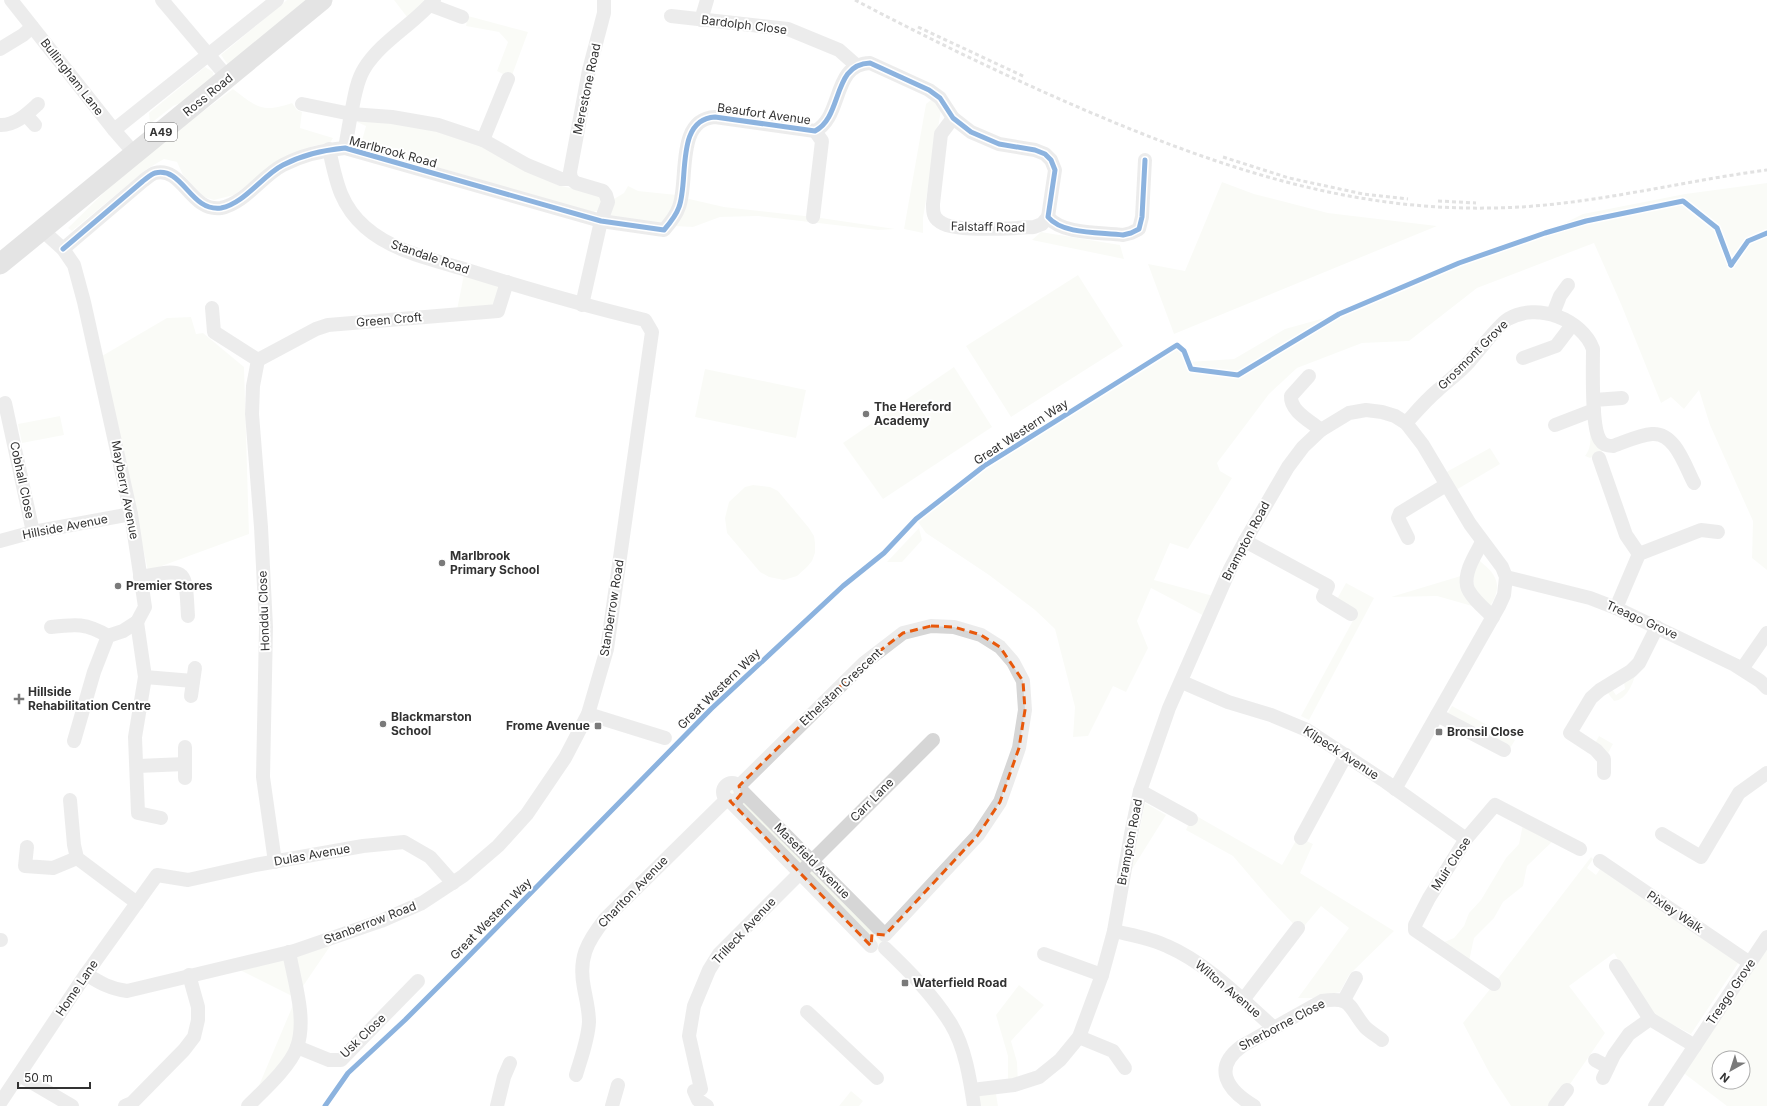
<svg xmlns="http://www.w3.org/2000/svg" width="1767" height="1106" font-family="Inter,sans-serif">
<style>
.green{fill:#f4f7ee;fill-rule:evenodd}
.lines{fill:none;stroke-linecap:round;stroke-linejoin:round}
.minor{stroke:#d6d6d6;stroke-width:14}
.highway{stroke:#c4c4c4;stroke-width:21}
.rail{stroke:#bebebe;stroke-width:3;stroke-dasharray:4 3;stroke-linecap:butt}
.cycleway-casing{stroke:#fff;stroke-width:8}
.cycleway{stroke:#0057b8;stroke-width:5}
.marked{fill:none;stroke:#e8590c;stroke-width:3;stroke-dasharray:8 5;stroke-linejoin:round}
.poi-dot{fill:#7a7a7a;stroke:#fff;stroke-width:1.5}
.labels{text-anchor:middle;stroke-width:4;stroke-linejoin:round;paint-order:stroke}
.shield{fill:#fff;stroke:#707070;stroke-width:1}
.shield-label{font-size:11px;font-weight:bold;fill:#323232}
.street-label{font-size:12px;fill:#323232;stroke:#fff}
.poi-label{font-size:12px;font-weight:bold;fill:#323232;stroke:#fff;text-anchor:start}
</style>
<rect width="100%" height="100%" fill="#fff"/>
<g class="green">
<path d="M287 0H314L231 69 221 55Z"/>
<path d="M394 0H423L425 1 407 17Z"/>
<path d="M468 16 528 32 511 78 497 71 508 42 499 32 466 26Z"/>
<path d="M205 67 213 72 214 80 193 98 173 106 150 124 149 113Z"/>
<path d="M233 89C258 108 262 113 292 103L297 110 302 112 300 128 333 138 330 143 313 146 274 164 234 195 214 200 204 197 183 175 177 162 164 159 147 169 72 231 68 228 134 163Z"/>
<path d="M931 100 937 104 941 110 923 218V233L904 229 926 104Z"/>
<path d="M370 119 436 129 481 143 557 185 598 194 602 201 599 210 591 213 361 144 366 126 357 122Z"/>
<path d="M1222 182 1254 194 1328 213 1437 226 1174 334 1148 264 1185 271Z"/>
<path d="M1767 183V570L1752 558 1753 521 1710 425 1699 390 1684 409 1671 397 1661 403 1621 304 1594 243 1477 288 1409 341 1362 343 1297 368 1269 394 1217 463 1220 471 1232 478 1188 549 1170 543 1154 580 1217 597 1208 618 1151 588 1137 621 1148 648 1126 692 1113 686 1088 736 1073 737 1075 707 1055 629 1035 610 989 575 926 533 916 519 984 466 1177 345 1184 351 1188 362 1234 359 1285 329 1339 314 1459 263 1545 233 1583 214 1685 194Z"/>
<path d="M628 186 638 191 677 195 676 205 662 226 609 218 614 199 624 193Z"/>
<path d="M685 198 724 207 814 217 895 229 878 230 758 216 720 217 693 227 673 226Z"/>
<path d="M1041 232 1120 245 1124 259 1032 240Z"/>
<path d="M465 269 507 282 498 311 456 315Z"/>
<path d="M1078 275 1123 346 1011 417 966 346Z"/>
<path d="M191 317 196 334 203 333 244 367 249 534 148 571 102 356 167 318Z"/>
<path d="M954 367 992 427 883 499 843 443Z"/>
<path d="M705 369 806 390 796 438 695 417Z"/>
<path d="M60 416 64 435 22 443 18 424Z"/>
<path d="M1589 423 1603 449 1601 453 1590 458 1585 456C1593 446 1590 436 1589 423Z"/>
<path d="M1490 448 1500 464 1451 493 1441 475Z"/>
<path d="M753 485 770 487 778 491 809 528 814 536 815 543V553L812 561 807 567 797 576 784 580 769 577 760 572 727 533 725 518 729 502 745 487Z"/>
<path d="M919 528 922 540 902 562H887Z"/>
<path d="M1477 559C1496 573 1504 585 1490 606L1474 589 1473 570Z"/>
<path d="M1464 575 1472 606 1437 596 1391 597Z"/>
<path d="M1346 583 1374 598 1309 720 1301 716 1356 615 1336 601Z"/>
<path d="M1636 671C1634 682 1627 700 1614 701L1607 692 1612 689 1616 695 1625 689 1624 682Z"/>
<path d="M1452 706 1515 740 1509 750 1446 716Z"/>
<path d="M1599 736 1613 744 1607 755 1593 747Z"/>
<path d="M729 784 737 785 887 943 880 950 873 948 727 799 723 791Z"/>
<path d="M1145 803 1166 815 1131 871Z"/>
<path d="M1193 814 1282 865 1298 837 1313 844 1300 873 1394 931 1349 975 1340 992 1313 998H1298L1349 928 1321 906 1300 931 1268 897 1233 856 1186 830Z"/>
<path d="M1524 819 1557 837 1527 866 1523 886 1503 902 1494 918 1474 938 1468 966 1437 945 1454 938 1464 926 1469 913 1481 900 1506 858 1519 844Z"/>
<path d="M1591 857 1593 859 1587 868 1596 875 1600 869 1739 962 1691 1034 1654 1015 1614 953 1569 986 1605 1033 1555 1106H1511L1490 1074 1463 1023 1490 989Z"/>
<path d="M337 936 297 995V1047L252 1102 296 998 230 965Z"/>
<path d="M1767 937V1106H1727L1681 1071ZM1719 1058H1743V1082H1719Z"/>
<path d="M1019 985 1044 1005 1011 1041 1017 1062 1018 1084 1008 1086V1056L996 1015Z"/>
<path d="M995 1088 998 1106H974L972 1090Z"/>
<path d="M851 1091 863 1101 859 1106H839Z"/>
</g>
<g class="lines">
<g class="minor">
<path d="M11 0 114 130 134 153"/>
<path d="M162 0 228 78"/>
<path d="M430 5 462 17"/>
<path d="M671 16 788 29 839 50 856 65"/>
<path d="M701 20 707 0"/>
<path d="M0 49 23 35 32 27"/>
<path d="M302 104 351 114C354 100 356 82 364 69 381 41 413 25 434 0"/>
<path d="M26 115 35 125"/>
<path d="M953 118 941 134 933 204C933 211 933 217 939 221 951 233 1015 228 1034 227L1042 224 1048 217"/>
<path d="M0 125C15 126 28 113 38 104"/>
<path d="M114 130 277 0"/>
<path d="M483 140 508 79"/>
<path d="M345 148 351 114 392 117 438 125 483 140 527 165 561 179H571L576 183 603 191 606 195 608 202 601 221 582 305"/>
<path d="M571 179 570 172 589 70 604 13V0"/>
<path d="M813 217 822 141 815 131"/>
<path d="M42 230 63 249 74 265 84 302 131 514 145 607 137 622 123 631 108 636 94 672 74 741"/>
<path d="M63 249 143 181C146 179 151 174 155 173 183 166 190 212 221 208 244 204 263 175 283 165 302 155 324 150 345 148L601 221 664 230C670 223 676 216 679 207 689 181 675 119 715 117L815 131C843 117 832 64 870 63L929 90 940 98 953 118 971 132 999 144 1035 150 1045 154 1051 160 1055 170 1048 217C1063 235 1101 232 1123 235L1131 233 1139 229 1142 217 1145 160"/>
<path d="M212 308 214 332 258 360"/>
<path d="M1553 314 1560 296 1568 285"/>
<path d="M1523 358 1556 346 1572 325"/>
<path d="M258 360 253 386 252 414 261 527 266 627 263 777 275 862"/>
<path d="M258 360 316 329 328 325 498 311 507 282"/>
<path d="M1309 376 1291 396C1290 411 1310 421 1321 430"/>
<path d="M1594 400 1622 398"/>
<path d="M5 403 33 532"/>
<path d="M1406 423C1416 412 1426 400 1438 390 1448 381 1460 372 1469 362 1478 352 1499 324 1508 319 1537 302 1582 319 1593 349 1593 367 1591 427 1600 440 1603 445 1608 446 1613 446 1625 442 1639 435 1652 434 1675 432 1685 466 1694 483"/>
<path d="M1555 425 1594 410"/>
<path d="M1599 458 1626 535 1639 554"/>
<path d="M1408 538 1398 518 1400 513 1446 485"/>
<path d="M0 541 33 532 131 514"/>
<path d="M1245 541 1328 586 1323 597 1351 614"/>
<path d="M1482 542C1476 554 1464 571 1467 586 1469 596 1486 610 1493 617"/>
<path d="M140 577C189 568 185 569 188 616"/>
<path d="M1506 577 1590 598 1616 608 1735 665 1760 681 1767 688"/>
<path d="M1616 608 1639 554 1701 530 1718 532"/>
<path d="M137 622 145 677 135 737 138 813 161 818"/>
<path d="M51 627C76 624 86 623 108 636"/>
<path d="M1742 669 1767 633"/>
<path d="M145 677 193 681"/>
<path d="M1182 682 1228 702 1271 715 1307 730 1386 782 1466 839"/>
<path d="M191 696 195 668"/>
<path d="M588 714 665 738"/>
<path d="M1437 715 1504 750"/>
<path d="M138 766 185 764"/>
<path d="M1604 773V759L1596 750 1570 733 1591 698 1600 690 1631 671 1639 663 1657 627"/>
<path d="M185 778V747"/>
<circle cx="732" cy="792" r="9"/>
<path d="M739 786 864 663 903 633 931 626 954 627 981 635 1000 647 1013 662 1023 681 1025 710 1019 748 1000 802 978 835 885 935"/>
<path d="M740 789 883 933"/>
<path d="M1140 791 1191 819"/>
<path d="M70 800 74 845 77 858 137 903"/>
<path d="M730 801 871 946"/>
<path d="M1662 834 1701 857 1739 793 1767 773"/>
<path d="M1301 838 1346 755"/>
<path d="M27 847 25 866 53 868 77 858"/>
<path d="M1600 861 1750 963"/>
<path d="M1114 931C1131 935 1151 938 1167 946 1208 964 1240 998 1273 1027"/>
<path d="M0 940H1"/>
<path d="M885 948C909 971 933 995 951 1024 965 1047 970 1079 974 1106"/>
<path d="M1044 954 1102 975"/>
<path d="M1616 966 1650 1019"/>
<path d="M86 974C100 983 111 989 127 991L294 951 381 921 422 903 463 876 498 846 527 814 565 758 588 714 607 649 652 332 645 320C586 306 528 289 470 271 435 260 393 252 365 227 340 205 336 181 329 149"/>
<path d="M1494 984 1415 930V925L1429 898 1466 839 1495 805 1580 849"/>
<path d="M1243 1000 1298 928"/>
<path d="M1344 1000 1356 978"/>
<path d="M807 1012 877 1078"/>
<path d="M1079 1037 1113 1051 1125 1068"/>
<path d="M297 1047 329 1060H341L418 981"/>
<path d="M1595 1060 1608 1067"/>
<path d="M19 1075 72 1106"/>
<path d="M576 1075C581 1058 588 1040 589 1022 589 1010 586 999 584 988 578 958 587 942 605 919L727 799"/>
<path d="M1603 1078 1614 1055 1629 1034 1650 1019 1695 1046"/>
<path d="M701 1089 689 1036 694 1006 709 970 719 954 933 740"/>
<path d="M972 1090 1014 1085 1039 1077 1060 1060 1079 1037 1102 975 1114 931 1131 834 1140 791 1169 708 1230 569 1245 541 1288 467 1303 447 1321 430 1349 413 1366 410 1382 412 1395 416 1406 423 1423 445 1470 524 1502 567 1506 577 1504 595 1499 606 1395 789"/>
<path d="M694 1091 698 1100 707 1106"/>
<path d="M0 1103 86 974 157 875 188 880 255 865 363 846 404 842 430 857 453 883"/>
<path d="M125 1106 132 1103 184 1050 194 1037 198 1020V1007L189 975"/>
<path d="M248 1106C263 1091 290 1067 297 1047 307 1019 294 980 289 952"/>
<path d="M497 1106 504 1077 510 1063"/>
<path d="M612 1106 618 1085"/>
<path d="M1254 1106C1227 1090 1212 1068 1242 1046L1322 1001C1353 996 1348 1007 1365 1027 1370 1032 1377 1036 1382 1040"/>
<path d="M1555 1106 1567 1090"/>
<path d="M1655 1106 1767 937"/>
</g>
<path class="highway" d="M0 264 322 0"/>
<g class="rail">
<path d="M855 0C929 39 1004 75 1080 108 1213 165 1345 211 1492 208 1585 207 1675 182 1767 170"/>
<path d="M918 27 1025 77"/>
<path d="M1223 157 1289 178 1363 194 1408 199"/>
<path d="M1438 201 1476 203"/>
</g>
<g class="cycleway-casing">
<g id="cycleway">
<path d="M63 249 143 181C146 179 151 174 155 173 183 166 190 212 221 208 244 204 263 175 283 165 302 155 324 150 345 148L601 221 664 230C670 223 676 216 679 207 689 181 675 119 715 117L815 131C843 117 832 64 870 63L929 90 940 98 953 118 971 132 999 144 1035 150 1045 154 1051 160 1055 170 1048 217C1063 235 1101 232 1123 235L1131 233 1139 229 1142 217 1145 160"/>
<path d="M1731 265 1748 241 1767 233"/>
<path d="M325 1106 348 1073 405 1020 463 962 711 709 843 586 884 553 916 519 984 466 1177 345 1184 351 1191 369 1238 375 1339 314 1459 263 1545 233 1586 221 1683 201 1717 228 1731 265"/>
</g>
</g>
<use href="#cycleway" class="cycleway"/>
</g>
<path d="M0 0H1767V1106H0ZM931 626 954 627 981 635 1000 647 1023 681 1025 710 1019 748 1000 802 978 835 885 935 872 934 871 946 730 801 736 800 741 794 739 786 864 663 903 633Z" fill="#fff" fill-opacity=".55" fill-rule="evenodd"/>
<path class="marked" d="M931 626 954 627 981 635 1000 647 1023 681 1025 710 1019 748 1000 802 978 835 885 935 872 934 871 946 730 801 736 800 741 794 739 786 864 663 903 633Z"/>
<g class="poi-dot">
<circle cx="866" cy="414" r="4"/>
<circle cx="442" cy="563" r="4"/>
<circle cx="118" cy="586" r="4"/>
<path d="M17 693h4v4h4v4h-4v4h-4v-4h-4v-4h4z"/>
<circle cx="383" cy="724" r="4"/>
<rect x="594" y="722" width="8" height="8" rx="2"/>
<rect x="1435" y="728" width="8" height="8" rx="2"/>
<rect x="901" y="979" width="8" height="8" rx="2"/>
</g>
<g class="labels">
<rect class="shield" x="145" y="123" width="32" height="18" rx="3"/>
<g class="shield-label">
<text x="161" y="136">A49</text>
</g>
<g class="street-label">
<text transform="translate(744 25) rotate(7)" y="4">Bardolph Close</text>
<text transform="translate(72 77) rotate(52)" y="4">Bullingham Lane</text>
<text transform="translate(587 89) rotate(-78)" y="4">Merestone Road</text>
<text transform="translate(208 95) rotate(-39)" y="4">Ross Road</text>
<text transform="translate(764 114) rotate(8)" y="4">Beaufort Avenue</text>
<text transform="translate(393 152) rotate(15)" y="4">Marlbrook Road</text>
<text transform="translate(988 227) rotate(1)" y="4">Falstaff Road</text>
<text transform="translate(430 257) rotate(19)" y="4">Standale Road</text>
<text transform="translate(389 320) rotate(-5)" y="4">Green Croft</text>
<text transform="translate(1473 355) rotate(-45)" y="4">Grosmont Grove</text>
<text transform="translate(1021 432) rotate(-33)" y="4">Great Western Way</text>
<text transform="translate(22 480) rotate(78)" y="4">Cobhall Close</text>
<text transform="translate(125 490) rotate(79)" y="4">Mayberry Avenue</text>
<text transform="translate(65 527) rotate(-11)" y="4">Hillside Avenue</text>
<text transform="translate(1246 541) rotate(-62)" y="4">Brampton Road</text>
<text transform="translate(612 608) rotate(-81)" y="4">Stanberrow Road</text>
<text transform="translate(264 611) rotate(-92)" y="4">Honddu Close</text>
<text transform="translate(1642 620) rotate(24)" y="4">Treago Grove</text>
<text transform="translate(841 687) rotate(-43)" y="4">Ethelstan Crescent</text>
<text transform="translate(719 689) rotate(-44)" y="4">Great Western Way</text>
<text transform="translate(1341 753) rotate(33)" y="4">Kilpeck Avenue</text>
<text transform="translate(872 800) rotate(-45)" y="4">Carr Lane</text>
<text transform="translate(1130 842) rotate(-79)" y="4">Brampton Road</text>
<text transform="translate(312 855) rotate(-10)" y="4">Dulas Avenue</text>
<text transform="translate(812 861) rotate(45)" y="4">Masefield Avenue</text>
<text transform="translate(1451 864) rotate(-57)" y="4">Muir Close</text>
<text transform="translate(633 892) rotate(-46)" y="4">Charlton Avenue</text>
<text transform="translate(1675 912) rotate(34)" y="4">Pixley Walk</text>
<text transform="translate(491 919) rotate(-45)" y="4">Great Western Way</text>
<text transform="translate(370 923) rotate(-21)" y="4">Stanberrow Road</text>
<text transform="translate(744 931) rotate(-47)" y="4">Trilleck Avenue</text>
<text transform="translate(77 988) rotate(-56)" y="4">Home Lane</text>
<text transform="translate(1228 989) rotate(40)" y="4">Wilton Avenue</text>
<text transform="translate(1731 992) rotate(-56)" y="4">Treago Grove</text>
<text transform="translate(1282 1025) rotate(-28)" y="4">Sherborne Close</text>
<text transform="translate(363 1036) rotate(-44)" y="4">Usk Close</text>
</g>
<g class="poi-label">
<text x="874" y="411">The Hereford<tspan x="874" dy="14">Academy</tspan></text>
<text x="450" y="560">Marlbrook<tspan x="450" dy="14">Primary School</tspan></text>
<text x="126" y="590">Premier Stores</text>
<text x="28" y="696">Hillside<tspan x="28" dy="14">Rehabilitation Centre</tspan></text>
<text x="391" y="721">Blackmarston<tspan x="391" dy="14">School</tspan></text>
<text x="590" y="730" text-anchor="end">Frome Avenue</text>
<text x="1447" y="736">Bronsil Close</text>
<text x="913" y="987">Waterfield Road</text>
</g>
</g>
<g transform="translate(1731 1070) rotate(219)"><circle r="19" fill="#ffffff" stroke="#adadad"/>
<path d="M0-3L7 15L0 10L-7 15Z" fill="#7a7a7a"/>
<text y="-6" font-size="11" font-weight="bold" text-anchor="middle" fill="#323232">N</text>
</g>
<path d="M18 1082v6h72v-6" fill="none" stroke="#323232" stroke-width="2"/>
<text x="24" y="1082" font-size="12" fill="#323232" stroke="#ffffff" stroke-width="3" paint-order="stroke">50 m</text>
</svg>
